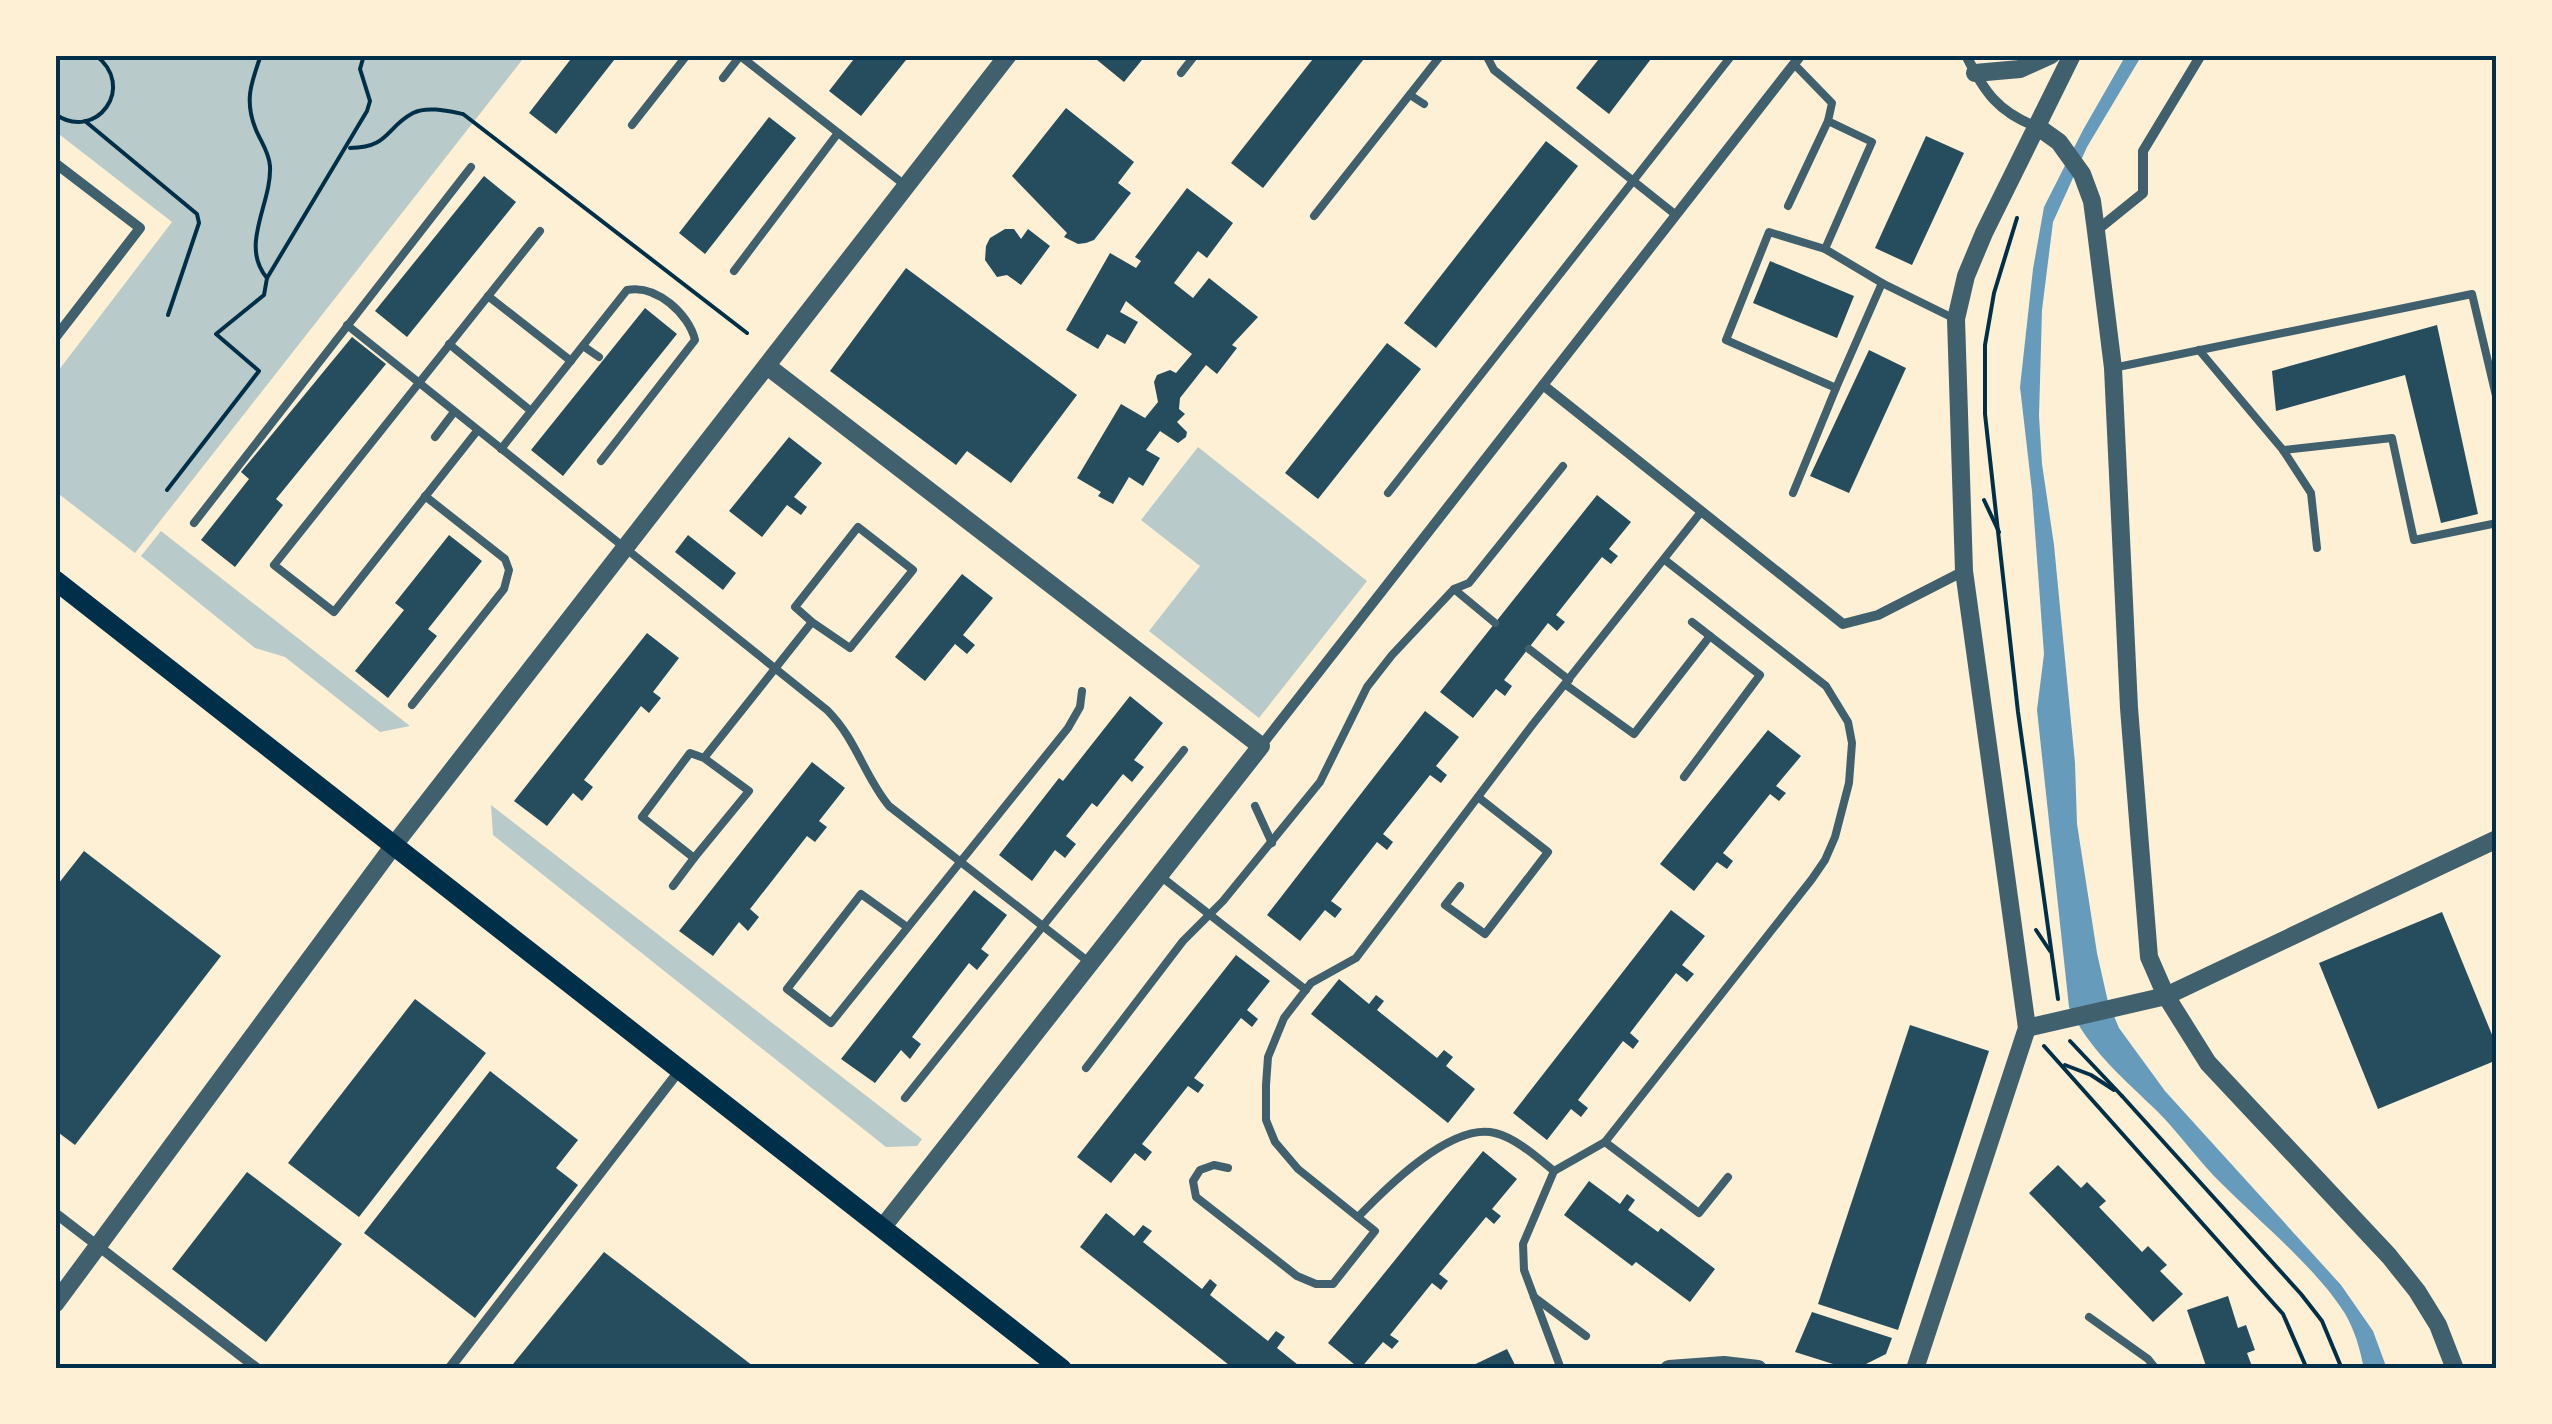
<svg xmlns="http://www.w3.org/2000/svg" width="2552" height="1424" font-family="'Nunito Sans',sans-serif">
<style>
.green{fill:#b9caca}
.water{fill:#669bbc}
.building{fill:#264d5e}
.lines{fill:none;stroke-linecap:round;stroke-linejoin:round}
.path{stroke:#003049;stroke-width:4}
.service{stroke:#3f606c;stroke-width:8}
.minor{stroke:#3f606c;stroke-width:10}
.tertiary{stroke:#3f606c;stroke-width:18}
.secondary{stroke:#003049;stroke-width:20}
.neatline{fill:none;stroke:#003049;stroke-width:4}
</style>
<rect width="100%" height="100%" fill="#fdf0d5"/>
<g class="green">
<path d="M55 55H526L135 553 55 491V375L172 222 55 131Z"/>
<path d="M1198 447 1367 581 1259 718 1149 631 1200 566 1141 520Z"/>
<path d="M161 531 410 726 380 732 285 657 255 648 141 556Z"/>
<path d="M491 805 922 1139 917 1146 886 1147 493 835Z"/>
</g>
<path class="water" d="M2126 55H2142L2087 147 2053 222 2042 310 2039 416 2042 464 2054 545 2075 763 2077 824 2097 953 2108 1002 2119 1028 2165 1091 2341 1285 2373 1331 2387 1369H2364C2360 1349 2355 1330 2344 1312 2315 1267 2261 1223 2223 1185 2199 1162 2180 1134 2157 1111 2123 1078 2089 1050 2069 1007L2037 710 2044 654 2032 491 2020 387 2033 269 2044 207 2083 130Z"/>
<g class="building">
<path d="M574 55H618L556 134 529 113Z"/>
<path d="M857 55H910L861 116 829 91Z"/>
<path d="M1091 55H1146L1124 82Z"/>
<path d="M1316 55H1367L1263 188 1231 163Z"/>
<path d="M1602 55H1654L1609 114 1576 88Z"/>
<path d="M1066 108 1134 162 1118 183 1131 193 1094 240 1086 243 1078 244 1064 237 1067 233 1012 176Z"/>
<path d="M769 117 796 138 705 254 679 233Z"/>
<path d="M1926 136 1964 153 1912 265 1875 248Z"/>
<path d="M1546 141 1578 166 1436 348 1404 323Z"/>
<path d="M484 176 516 202 407 337 375 311Z"/>
<path d="M1187 188 1233 223 1207 258 1198 251 1174 283 1193 298 1209 278 1258 317 1232 345 1237 348 1217 374 1206 365 1180 398 1179 409 1185 414 1177 422 1187 432 1186 437 1178 443 1160 431 1146 450 1160 458 1143 486 1129 477 1113 504 1098 496 1101 492 1077 478 1121 404 1145 418 1158 402 1154 382 1157 375 1170 370 1176 373 1192 354 1126 301 1120 312 1138 322 1125 344 1107 334 1098 349 1066 330 1110 253 1136 268 1141 261 1135 257Z"/>
<path d="M1005 229H1014L1021 239 1028 229 1050 246 1021 285 1007 275 997 277 985 260 986 246 990 238Z"/>
<path d="M1770 261 1854 296 1837 338 1753 303Z"/>
<path d="M906 268 1077 395 1011 483 967 451 956 465 830 371Z"/>
<path d="M645 308 677 334 563 476 531 450Z"/>
<path d="M2437 325 2478 514 2441 523 2405 375 2276 411 2272 371Z"/>
<path d="M352 337 386 364 276 499 283 505 235 567 201 540 249 479 241 472Z"/>
<path d="M1387 343 1421 369 1318 499 1285 473Z"/>
<path d="M1869 350 1906 368 1849 493 1810 476Z"/>
<path d="M789 437 822 463 794 497 807 507 801 515 787 505 762 537 729 511Z"/>
<path d="M1597 495 1631 522 1609 549 1618 556 1611 564 1602 557 1556 615 1565 622 1557 631 1548 623 1504 680 1512 686 1505 696 1496 689 1473 718 1440 692Z"/>
<path d="M449 535 482 561 428 629 437 636 388 698 355 671 404 610 395 603Z"/>
<path d="M688 535 736 573 723 590 675 552Z"/>
<path d="M962 574 993 598 963 635 975 645 967 654 955 644 925 681 895 657Z"/>
<path d="M647 633 679 658 653 692 661 698 649 713 641 706 584 780 593 787 582 801 573 793 547 826 514 801Z"/>
<path d="M1130 696 1163 723 1134 760 1144 767 1132 782 1123 774 1097 807 1092 803 1066 836 1076 844 1065 858 1055 850 1032 881 999 855 1059 778 1063 781Z"/>
<path d="M1425 711 1459 737 1436 766 1447 775 1441 783 1430 775 1383 834 1393 842 1387 850 1377 842 1331 901 1342 909 1335 918 1325 910 1300 941 1267 915Z"/>
<path d="M1768 730 1801 756 1776 786 1786 793 1779 801 1770 794 1723 853 1733 861 1727 869 1717 862 1694 891 1660 864Z"/>
<path d="M812 762 845 788 819 821 827 827 815 842 807 836 750 909 759 917 748 931 739 922 713 956 679 931Z"/>
<path d="M84 851 221 956 75 1145 55 1130V888Z"/>
<path d="M974 890 1007 915 981 949 989 955 977 970 969 963 912 1037 921 1044 910 1059 901 1050 875 1083 841 1059Z"/>
<path d="M1671 910 1705 936 1682 965 1694 974 1687 982 1676 973 1630 1033 1639 1041 1633 1049 1623 1041 1578 1100 1588 1108 1581 1117 1571 1109 1547 1140 1513 1113Z"/>
<path d="M2442 912 2497 1047V1060L2378 1109 2319 963Z"/>
<path d="M1236 955 1270 981 1247 1010 1258 1019 1252 1027 1241 1018 1194 1078 1204 1085 1198 1093 1188 1086 1142 1144 1152 1152 1145 1161 1135 1153 1111 1183 1077 1157Z"/>
<path d="M1339 979 1369 1004 1376 995 1384 1001 1377 1010 1437 1058 1444 1050 1453 1057 1446 1066 1475 1089 1448 1123 1311 1014Z"/>
<path d="M415 999 486 1053 359 1217 288 1163Z"/>
<path d="M1910 1025 1989 1051 1898 1330 1818 1304Z"/>
<path d="M490 1071 578 1140 556 1168 578 1185 475 1318 364 1233Z"/>
<path d="M1483 1151 1517 1179 1492 1209 1501 1216 1494 1224 1486 1217 1439 1274 1448 1281 1441 1290 1432 1283 1390 1335 1399 1341 1392 1349 1383 1342 1360 1369 1328 1343Z"/>
<path d="M2058 1165 2081 1188 2087 1182 2106 1201 2099 1207 2142 1252 2148 1246 2167 1265 2160 1271 2183 1294 2153 1322 2029 1193Z"/>
<path d="M247 1172 342 1244 266 1342 172 1269Z"/>
<path d="M1589 1181 1620 1204 1627 1194 1635 1200 1628 1210 1658 1232 1661 1228 1715 1269 1690 1302 1636 1262 1632 1266 1564 1215Z"/>
<path d="M1106 1213 1134 1236 1143 1225 1152 1231 1143 1242 1202 1289 1210 1279 1217 1285 1210 1295 1268 1341 1276 1331 1285 1337 1277 1348 1303 1369H1234L1080 1247Z"/>
<path d="M604 1252 757 1369H509Z"/>
<path d="M2228 1296 2238 1328 2246 1325 2255 1350 2247 1353 2253 1369H2207L2187 1310Z"/>
<path d="M1812 1312 1892 1338 1886 1354 1856 1369H1849L1795 1352Z"/>
<path d="M1507 1349 1517 1369H1465Z"/>
</g>
<g class="lines">
<g class="path">
<path d="M261 55C251 83 244 101 256 130 261 142 269 152 270 166 272 204 239 245 267 278"/>
<path d="M55 58 60 55"/>
<path d="M55 114C96 143 138 86 95 55"/>
<path d="M85 121 197 214 199 223 168 315"/>
<path d="M350 148C390 147 385 128 413 113 427 106 448 111 463 114L747 333"/>
<path d="M2017 218 1994 293 1985 345V414L2018 712 2058 999"/>
<path d="M167 490 259 371 216 334 264 295 267 278 367 111 370 101 360 69 364 55"/>
<path d="M1984 500 1999 532"/>
<path d="M2036 930 2050 951"/>
<path d="M2070 1041 2122 1096"/>
<path d="M2044 1046 2283 1314 2307 1369"/>
<path d="M2065 1065 2091 1075 2114 1090"/>
<path d="M2122 1096 2301 1294 2322 1321 2342 1369"/>
</g>
<g class="service">
<path d="M739 55 906 186"/>
<path d="M1486 55 1494 70 1676 215"/>
<path d="M1794 64 1832 103 1828 121 1872 142 1825 249 1882 283 1953 318"/>
<path d="M1181 73 1195 55"/>
<path d="M723 78 740 56"/>
<path d="M1410 95 1424 104"/>
<path d="M632 125 687 55"/>
<path d="M1788 206 1828 121"/>
<path d="M1314 216 1441 55"/>
<path d="M1825 249 1769 232 1726 340 1836 388 1882 283"/>
<path d="M734 271 838 133"/>
<path d="M488 296 571 361"/>
<path d="M347 325 827 710C857 740 864 776 889 806L1090 963"/>
<path d="M449 344 531 411"/>
<path d="M583 346 599 357"/>
<path d="M2199 350 2283 450 2311 493 2317 548"/>
<path d="M2113 368 2472 294 2497 400"/>
<path d="M477 431 334 612 274 565 540 231"/>
<path d="M435 437 454 412"/>
<path d="M501 449 627 290C656 284 689 314 695 340L601 461"/>
<path d="M2283 450 2392 438 2414 540 2497 523"/>
<path d="M1388 493 1732 55"/>
<path d="M1793 493 1836 388"/>
<path d="M194 523 471 167"/>
<path d="M1454 589 1495 623"/>
<path d="M1529 649 1569 680"/>
<path d="M1566 685 1634 734 1710 636"/>
<path d="M412 705 504 589 509 570 505 559 425 496"/>
<path d="M704 758 749 791 694 858 642 817 690 753 704 758 812 622 795 607 858 527 913 570 850 648 812 622"/>
<path d="M1684 777 1760 675 1692 622"/>
<path d="M1255 806 1272 843"/>
<path d="M1159 875 1306 990"/>
<path d="M673 886 694 858"/>
<path d="M1460 886 1445 905 1485 934 1548 852 1478 797"/>
<path d="M907 927 861 894 787 989 831 1023 1068 728 1080 707 1082 691"/>
<path d="M1086 1068 1183 941 1223 901 1320 782 1367 687 1392 655 1454 589 1469 583 1563 466"/>
<path d="M905 1098 1184 750"/>
<path d="M1605 1142 1699 1213 1728 1177"/>
<path d="M1228 1168 1214 1165 1200 1170 1193 1181 1196 1197 1297 1276 1316 1284H1333L1375 1231 1298 1169 1275 1142 1266 1120V1085L1268 1057 1284 1018 1311 983 1356 958 1533 724 1701 512"/>
<path d="M1358 1217C1385 1189 1451 1122 1495 1133 1516 1138 1538 1158 1554 1171"/>
<path d="M1534 1297 1586 1336"/>
<path d="M2089 1317 2148 1359 2156 1369"/>
<path d="M1561 1369 1524 1270 1523 1244 1554 1171 1605 1142 1812 879 1825 860 1835 837 1849 783 1852 743 1848 722 1826 686 1665 560"/>
</g>
<g class="minor">
<path d="M1966 55C1984 92 1998 112 2037 127"/>
<path d="M55 163 140 228 55 338"/>
<path d="M2096 231 2143 193V151L2201 55"/>
<path d="M1543 385 1843 624 1878 615 1964 571"/>
<path d="M1261 746 1801 55"/>
<path d="M55 1213 258 1369"/>
<path d="M449 1369 679 1071"/>
</g>
<g class="tertiary">
<path d="M1975 73 2020 69 2051 55"/>
<path d="M2038 127 2059 142 2082 174 2092 201 2096 231 2113 368 2129 708 2149 957 2166 996 2208 1063 2389 1256 2417 1291 2438 1325 2455 1369"/>
<path d="M767 366 1261 746 882 1228"/>
<path d="M2027 1028 2166 996 2497 839"/>
<path d="M55 1304 394 845 1008 55"/>
<path d="M1669 1369 1724 1365 1758 1369"/>
<path d="M1915 1369 2027 1028 1964 571 1956 319 1966 276 1984 233 2072 55"/>
</g>
<path class="secondary" d="M55 580 1062 1369"/>
</g>
<rect width="2552" height="1424" fill="none" stroke="#fdf0d5" stroke-width="115"/>
<rect x="58" y="58" width="2436" height="1308" class="neatline"/>
</svg>
